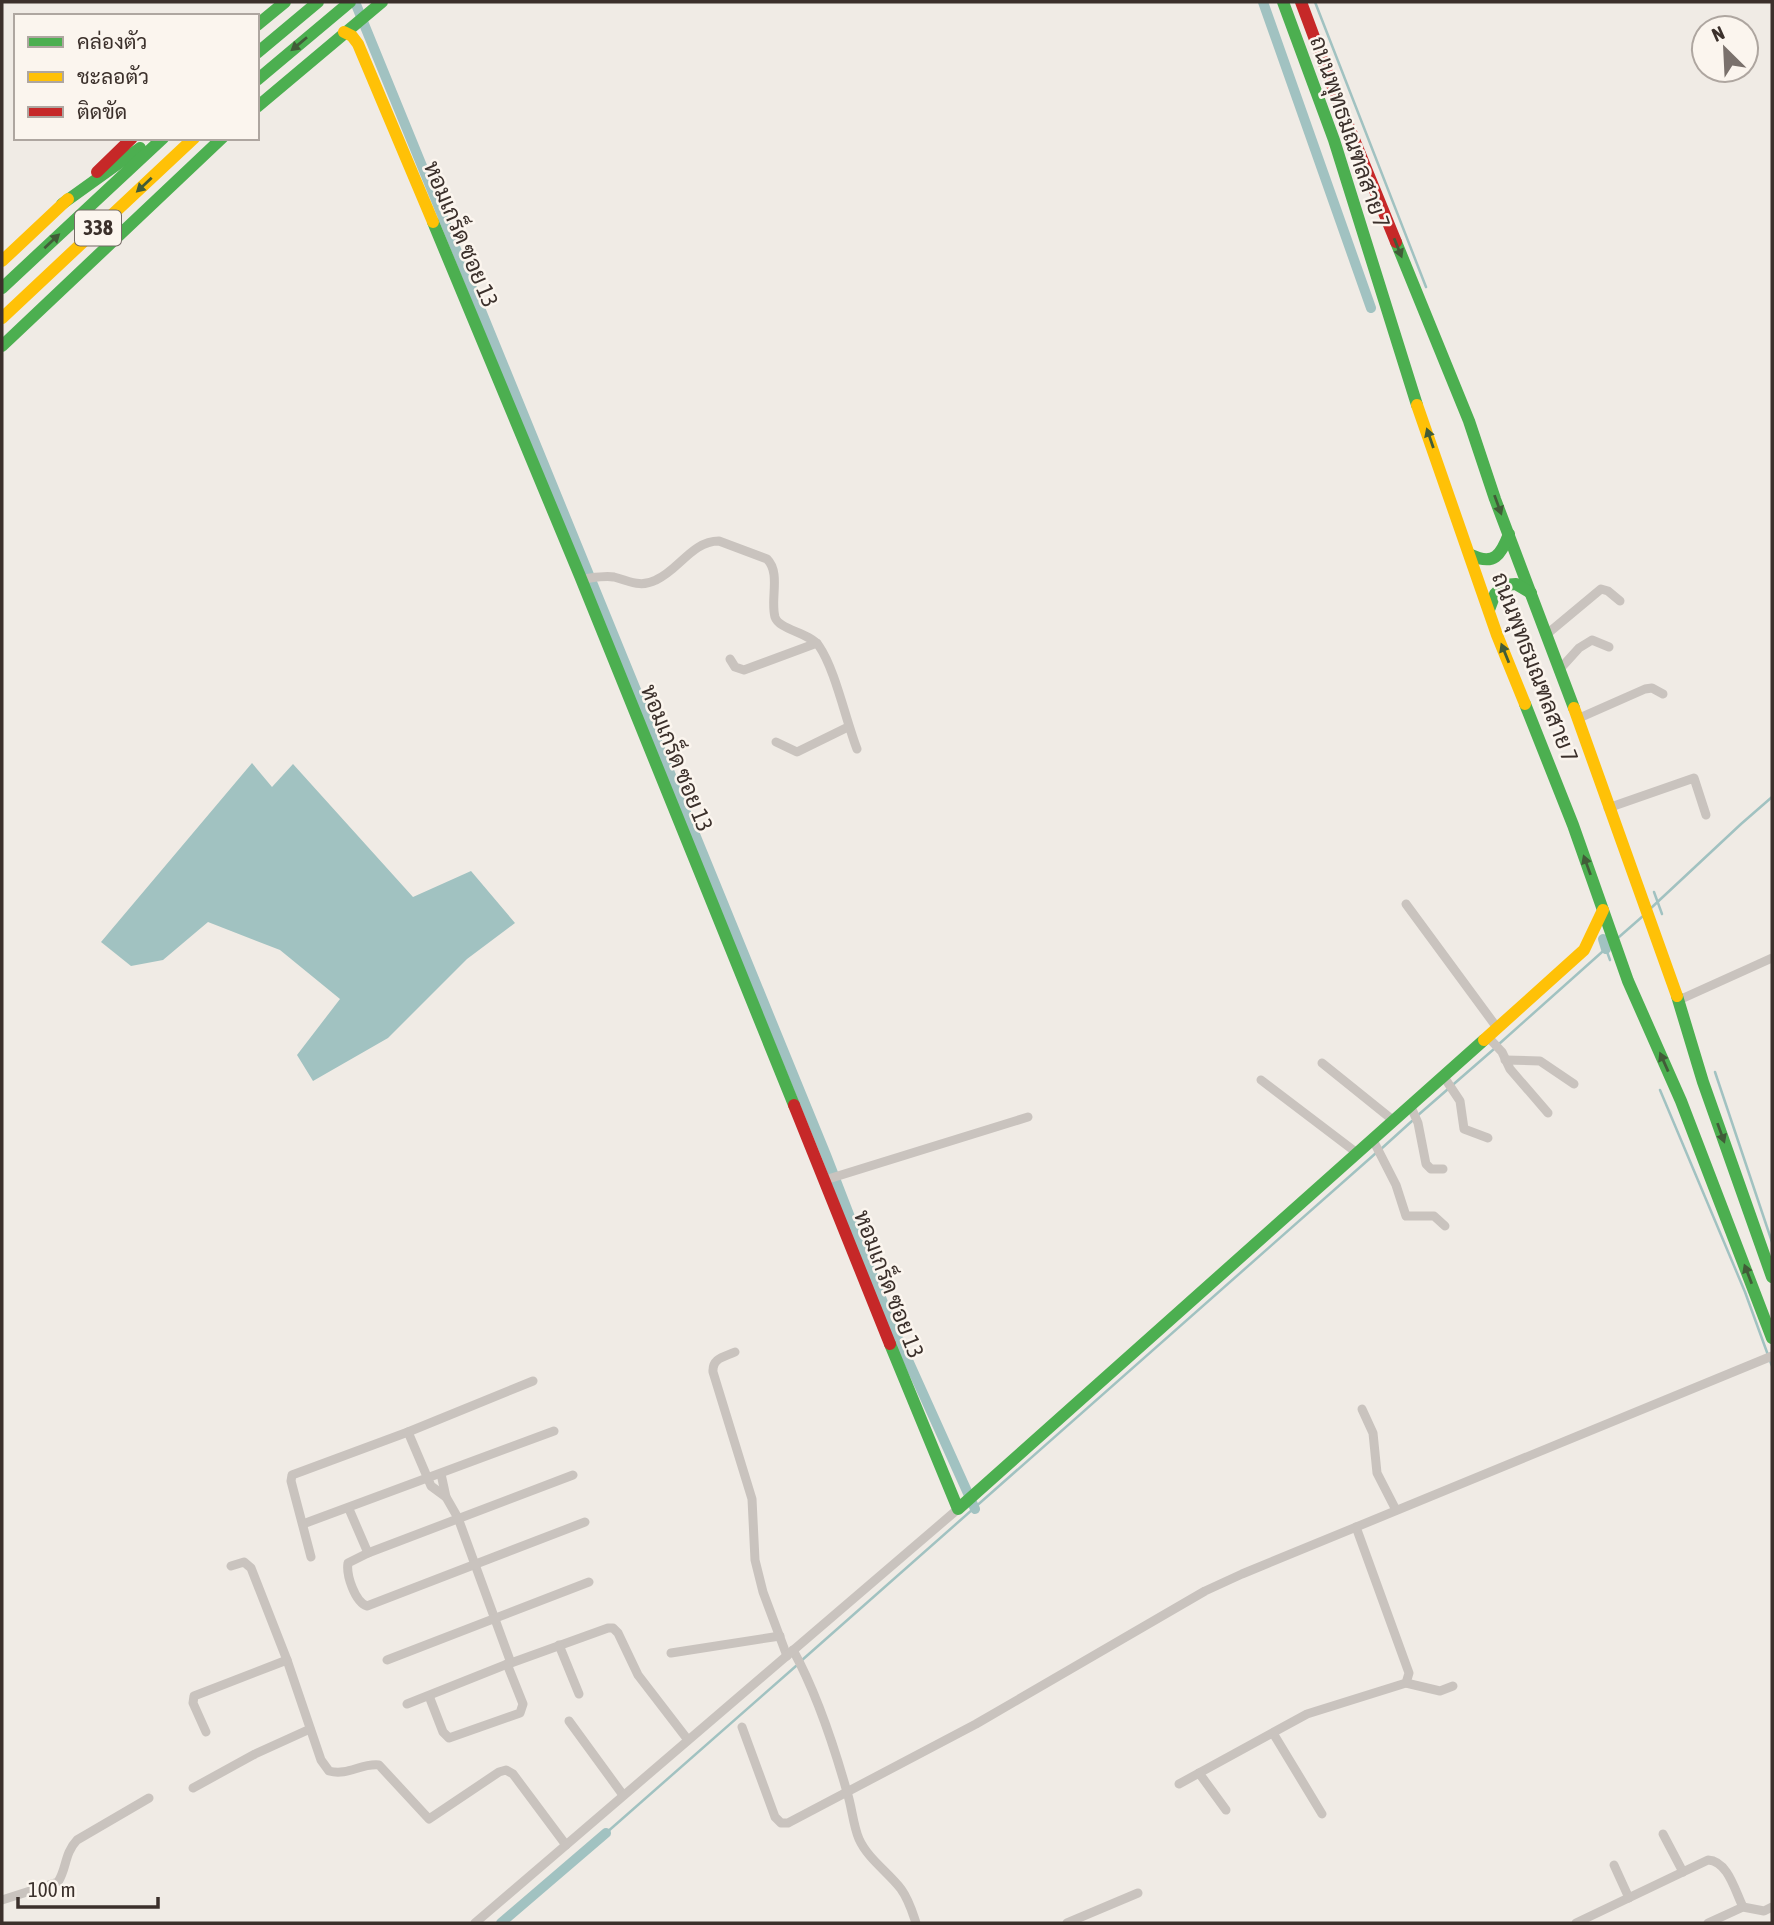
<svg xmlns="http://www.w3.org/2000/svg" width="1774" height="1925" font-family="'Asap Condensed',Sarabun,sans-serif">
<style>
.water{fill:#a1c2c1}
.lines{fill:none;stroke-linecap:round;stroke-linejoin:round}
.stream{stroke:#a1c2c1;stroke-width:2.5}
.canal{stroke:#a1c2c1;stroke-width:10}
.street{stroke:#c9c3be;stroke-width:9}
.fast{stroke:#4caf50;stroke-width:12}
.slow{stroke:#ffc107;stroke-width:12}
.jam{stroke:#c62828;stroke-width:12}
.oneway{fill:#415c38}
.labels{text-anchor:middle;stroke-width:5;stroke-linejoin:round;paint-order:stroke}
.shield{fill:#fbf5ee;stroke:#756b66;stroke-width:2}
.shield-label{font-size:21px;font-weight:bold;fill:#3b302b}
.street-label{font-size:23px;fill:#3b302b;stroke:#fbf5ee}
</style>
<rect width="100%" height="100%" fill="#f0ebe5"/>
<path class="water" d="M252 763 272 787 293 764 413 897 471 871 515 923 467 959 388 1038 313 1081 297 1055 340 999 280 950 208 922 163 960 131 966 101 942Z"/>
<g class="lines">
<g class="stream">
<path d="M1315 2 1426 287"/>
<path d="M1654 892 1662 914"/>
<path d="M1650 909 1741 824 1772 797"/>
<path d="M1619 937 1643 916"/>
<path d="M1606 949 1610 960"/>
<path d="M1499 1044 1611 944"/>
<path d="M1715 1072 1772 1242"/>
<path d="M1660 1090 1745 1292 1772 1366"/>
<path d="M1417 1116 1494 1049"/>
<path d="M1381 1149 1412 1121"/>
<path d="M801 1661 1376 1153"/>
<path d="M589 1848 796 1666"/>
</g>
<g class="canal">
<path d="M355 2 826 1155 889 1318 975 1509"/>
<path d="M1263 2 1371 308"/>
<path d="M1603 939 1606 949"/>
<path d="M501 1923 606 1833"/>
</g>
<g class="street">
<path d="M582 579C592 578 605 575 614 577 630 581 640 588 656 580 679 570 692 541 719 541L767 559C781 573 770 599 775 617 779 630 809 632 819 646 835 669 846 721 857 749"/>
<path d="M1547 634 1601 589 1608 591 1620 601"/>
<path d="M730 659 735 667 744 670 817 643"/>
<path d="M1560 669 1579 648 1592 640 1609 647"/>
<path d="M1577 719 1645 689 1652 688 1663 694"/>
<path d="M776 742 797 752 848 727"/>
<path d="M1608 808 1694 778 1706 815"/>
<path d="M1406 904 1498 1029"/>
<path d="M1679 1000 1772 958"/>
<path d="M1488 1037 1502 1052 1510 1069 1548 1113"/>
<path d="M1505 1060 1540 1061 1574 1084"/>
<path d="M1322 1063 1394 1121"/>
<path d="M1444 1077 1460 1101 1464 1129 1488 1138"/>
<path d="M1261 1080 1357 1153"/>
<path d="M1411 1107 1418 1123 1426 1164 1431 1169H1443"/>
<path d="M1373 1140 1396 1185 1406 1216H1434L1445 1226"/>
<path d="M825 1180 1028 1117"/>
<path d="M735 1352C724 1357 712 1358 713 1372L752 1499 755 1560 763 1592 787 1656"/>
<path d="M1362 1409 1373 1433 1377 1473 1396 1510"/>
<path d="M408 1432 431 1486 446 1497"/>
<path d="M441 1474 446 1497 458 1518 511 1663 608 1628H613L618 1633 638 1675 688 1740"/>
<path d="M349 1509 368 1553 348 1563C346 1575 355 1602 367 1606L585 1522"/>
<path d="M303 1524 554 1431"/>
<path d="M368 1553 573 1475"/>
<path d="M311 1557 291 1481 292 1475 408 1432 533 1381"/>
<path d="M231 1566 244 1562 251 1568 287 1660 321 1760 329 1771C348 1776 361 1763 379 1765L429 1819 499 1772 506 1770 513 1774 566 1845"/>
<path d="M559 1645 579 1694"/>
<path d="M793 1650C816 1692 834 1746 847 1792 852 1807 853 1825 859 1839 868 1859 888 1872 901 1889 909 1900 912 1911 916 1923"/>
<path d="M671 1653 780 1636"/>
<path d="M387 1660 589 1582"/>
<path d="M1406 1683 1440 1691 1453 1686"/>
<path d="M429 1696 443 1732 449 1738 520 1713 523 1704 507 1664"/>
<path d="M407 1704 510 1663"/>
<path d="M569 1721 623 1795"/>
<path d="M742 1727 775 1817 781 1823H788L976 1724 1205 1591 1242 1574 1772 1356"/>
<path d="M206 1732 193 1703 194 1696 287 1660"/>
<path d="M1273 1733 1322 1814"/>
<path d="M1199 1773 1226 1810"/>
<path d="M1179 1784 1307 1714 1406 1683 1409 1673 1356 1527"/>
<path d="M193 1788 255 1754 310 1729"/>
<path d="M1663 1834 1683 1872"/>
<path d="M1614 1865 1629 1898"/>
<path d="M2 1900 58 1882C67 1868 64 1854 77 1840L149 1798"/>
<path d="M475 1923 958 1509"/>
<path d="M1067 1923 1138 1893"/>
<path d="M1576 1923 1708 1860C1728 1861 1735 1891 1743 1907"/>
<path d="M1708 1923 1743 1907 1764 1911 1772 1907"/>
</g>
<g class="fast">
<path d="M1283 2 1334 140 1417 405"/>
<path d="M257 25 285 2"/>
<path d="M257 53 318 2"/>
<path d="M257 80 350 2"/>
<path d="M257 107 382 2"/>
<path d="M62 204 140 148"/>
<path d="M433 222 580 576 794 1105"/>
<path d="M1396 242 1469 421 1495 499 1574 708"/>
<path d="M2 288 163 138"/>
<path d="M2 346 222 138"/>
<path d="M1471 555C1494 566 1501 555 1509 534"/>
<path d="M1489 610 1495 594 1504 585 1516 584 1531 593"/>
<path d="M1525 704 1573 825 1628 981 1681 1101 1772 1338"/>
<path d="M1677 996 1703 1082 1772 1277"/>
<path d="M890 1344 958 1509 1484 1040"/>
</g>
<g class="slow">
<path d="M344 32 352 36 358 44 433 222"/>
<path d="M2 261 68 199"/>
<path d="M2 318 194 138"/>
<path d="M1417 405 1497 635 1525 704"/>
<path d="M1574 708 1677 996"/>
<path d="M1484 1040 1584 950 1603 910"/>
</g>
<g class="jam">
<path d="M1301 2 1333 88 1396 242"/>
<path d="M97 172 132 138"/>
<path d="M794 1105 890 1344"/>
</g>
</g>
<defs><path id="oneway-solid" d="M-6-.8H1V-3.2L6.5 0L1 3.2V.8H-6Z" transform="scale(1.75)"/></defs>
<g class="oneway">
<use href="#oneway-solid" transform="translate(299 44) rotate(140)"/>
<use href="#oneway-solid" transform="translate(144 185) rotate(137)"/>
<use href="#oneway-solid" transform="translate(52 241) rotate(-43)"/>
<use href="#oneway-solid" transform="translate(1398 248) rotate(68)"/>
<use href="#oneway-solid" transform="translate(1430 438) rotate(-109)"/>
<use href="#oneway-solid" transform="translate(1498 505) rotate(70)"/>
<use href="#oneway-solid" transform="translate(1505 653) rotate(-112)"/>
<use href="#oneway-solid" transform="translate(1587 865) rotate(-110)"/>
<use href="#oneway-solid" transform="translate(1664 1062) rotate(-114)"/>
<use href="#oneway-solid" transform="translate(1721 1133) rotate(70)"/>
<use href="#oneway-solid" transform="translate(1748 1274) rotate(-111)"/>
</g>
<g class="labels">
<rect class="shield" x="75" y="210.5" width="46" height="35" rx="5"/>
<g class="shield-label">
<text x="98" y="235">338</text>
</g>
<g class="street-label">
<text transform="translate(1350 132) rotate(71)" y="8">ถนนพุทธมณฑลสาย 7</text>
<text transform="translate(461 234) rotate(67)" y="8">หอมเกร็ด ซอย 13</text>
<text transform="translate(1535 667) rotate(69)" y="8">ถนนพุทธมณฑลสาย 7</text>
<text transform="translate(677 758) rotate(68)" y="8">หอมเกร็ด ซอย 13</text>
<text transform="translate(889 1284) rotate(69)" y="8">หอมเกร็ด ซอย 13</text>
</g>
</g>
<rect width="1774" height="1925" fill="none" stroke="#3b302b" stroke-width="7"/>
<rect x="14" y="14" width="245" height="126" fill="#fbf5ee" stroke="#aea6a0" stroke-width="2"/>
<rect x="28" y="37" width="35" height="10" fill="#4caf50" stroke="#aea6a0" stroke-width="2"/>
<text x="77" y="49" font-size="21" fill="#3b302b">คล่องตัว</text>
<rect x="28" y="72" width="35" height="10" fill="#ffc107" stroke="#aea6a0" stroke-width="2"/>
<text x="77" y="84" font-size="21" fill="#3b302b">ชะลอตัว</text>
<rect x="28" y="107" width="35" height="10" fill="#c62828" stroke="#aea6a0" stroke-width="2"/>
<text x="77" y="119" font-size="21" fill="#3b302b">ติดขัด</text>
<g transform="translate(1725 49) rotate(336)"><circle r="33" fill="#fbf5ee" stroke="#aea6a0" stroke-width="2"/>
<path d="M0-5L12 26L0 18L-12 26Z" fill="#7a716c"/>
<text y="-10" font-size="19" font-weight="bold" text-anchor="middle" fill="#3b302b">N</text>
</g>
<path d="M18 1897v10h140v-10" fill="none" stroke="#3b302b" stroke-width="3.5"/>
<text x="28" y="1897" font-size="21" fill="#3b302b" stroke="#fbf5ee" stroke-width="5" paint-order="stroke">100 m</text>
</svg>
